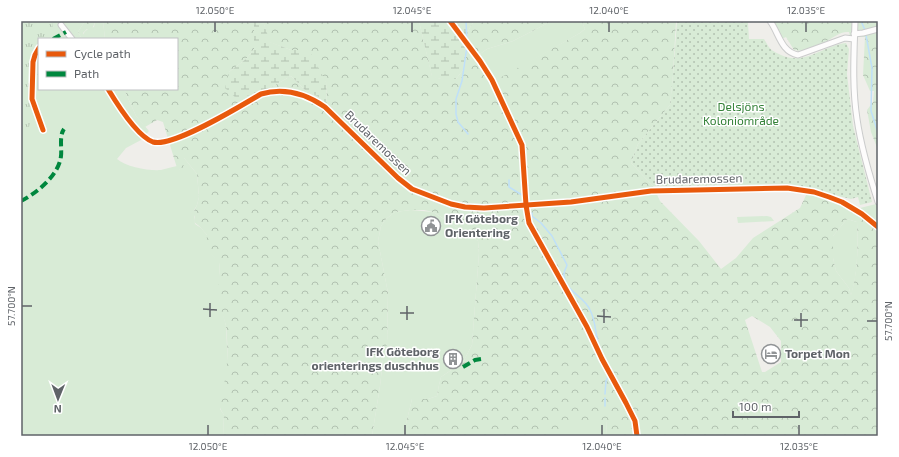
<svg xmlns="http://www.w3.org/2000/svg" width="899" height="457" font-family="'Exo 2',sans-serif">
<style>
.grass{fill:#d8ebd6}
.forest{fill:url(#forest-crowns);fill-rule:evenodd}
.wetland{fill:url(#wetland-marsh)}
.park{fill:url(#park-tufts)}
.garden{fill:url(#garden-dots)}
.lines{fill:none;stroke-linecap:round;stroke-linejoin:round}
.stream{stroke:#bfe0f9;stroke-width:1.5}
.minor-casing{stroke:#cbcccc;stroke-width:7}
.minor{stroke:#fdfcfc;stroke-width:5}
.quiet{stroke:#00873e;stroke-width:4;stroke-dasharray:8 4;stroke-linecap:butt}
.cycleway-casing{stroke:#fff;stroke-width:8}
.cycleway{stroke:#e8590c;stroke-width:5}
.ticks{fill:none;stroke:#5f6368;stroke-width:1.5}
.labels{text-anchor:middle;stroke-width:3;stroke-linejoin:round;paint-order:stroke}
.park-label{font-size:12px;fill:#348238;stroke:#fff}
.street-label{font-size:12px;fill:#5f6368;stroke:#fff}
.poi-label{font-size:12px;font-weight:bold;fill:#5f6368;stroke:#fff;text-anchor:start}
.neatline{fill:none;stroke:#5f6368;stroke-width:1.5}
.ticks-label{font-size:10px;text-anchor:middle;fill:#5f6368}
</style>
<defs>
<pattern id="forest-crowns" width="20" height="18" patternUnits="userSpaceOnUse"><rect width="20" height="18" fill="#d8ebd6"/><path d="M2 6a3 3 0 1 1 6 0M12 15a3 3 0 1 1 6 0" fill="none" stroke="#b2c2b1"/></pattern>
<pattern id="wetland-marsh" width="20" height="14" patternUnits="userSpaceOnUse"><rect width="20" height="14" fill="#d8ebd6"/><path d="M1 5h8M5 5V1M11 12h8M15 12V8" fill="none" stroke="#b2c2b1"/></pattern>
<pattern id="park-tufts" width="24" height="20" patternUnits="userSpaceOnUse"><rect width="24" height="20" fill="#d8ebd6"/><path d="M3 7l-1-3M5 7V3M7 7l1-3M15 17l-1-3M17 17v-4M19 17l1-3" fill="none" stroke="#b2c2b1"/></pattern>
<pattern id="garden-dots" width="8" height="8" patternUnits="userSpaceOnUse"><rect width="8" height="8" fill="#d8ebd6"/><path d="M2 2h.1M6 6h.1" fill="none" stroke="#b2c2b1" stroke-width="1.8" stroke-linecap="round"/></pattern>
</defs>
<rect width="100%" height="100%" fill="#efeeea"/>
<g class="grass">
<path d="M21 21H85L78 32 82 39C83 31 87 29 94 27L95 21H103L105 39H39V89H124L136 116 149 131 141 140 126 148 117 159C126 167 149 171 161 170 166 169 171 167 177 166L180 170H182V158H184L197 174 199 197 197 205 194 210 195 224 201 228 207 235C207 249 209 254 220 262L219 275V298L226 326 227 346V372L220 409 224 415 223 436H21Z"/>
<path d="M552 21H578L582 22 585 29 580 33 496 81 480 54 487 49 513 41Z"/>
<path d="M876 204 878 209V222L860 208Z"/>
<path d="M411 210 433 212 478 241 479 253 472 345 463 362 441 377 439 385 437 396 428 399H412L403 436H372L380 386 383 359 387 344 388 293 378 241 381 226 386 219 395 212Z"/>
<path d="M767 216 771 217 774 221 738 223 737 217Z"/>
<path d="M847 219 857 222C858 248 858 272 851 296L849 288 836 271 833 258V236Z"/>
<path d="M562 420H607L606 436H562Z"/>
</g>
<g class="forest">
<path d="M85 21H95V22L91 32 87 29 83 33 84 38 82 39 78 32Z"/>
<path d="M103 21H254V49L246 59 229 72 268 89 291 76 306 91 317 96 327 103 326 82 291 50 269 42 263 21H419L432 76 441 79H456L463 70 468 31 474 21H552L513 41 487 49 480 54 496 80 580 33 585 29 582 22 578 21H676L673 75 670 105 638 144 631 163 653 186 660 201 699 241 721 269 736 258 753 238 800 208 807 193 847 206 878 232V436H606L607 420H563L562 436H403L412 399H428L437 396 439 385 441 377 463 362 472 345 479 253 478 241 438 215 433 212 424 210H411L395 212 386 219 381 226 378 241 388 293 387 344 383 359 380 386 372 436H223L224 415C217 406 219 397 220 386L224 384C228 368 228 343 226 326 224 317 220 309 219 299 218 288 219 275 220 263 215 259 207 252 206 245 206 242 207 238 207 235 205 233 203 230 200 227 196 223 193 224 195 217L193 213 197 205 199 197 197 174 184 158H182V161L184 164 182 170H180L177 168 163 122 157 120 145 127 136 116 124 89H177V39H105ZM847 219 857 222C858 247 858 271 851 295L849 288 836 271 833 258V236ZM752 316 770 327 781 341V362L765 372H762L745 320Z"/>
<path d="M772 21H878V150L871 132 867 110 873 102 874 91H870L863 75 865 37 850 36 849 32C840 31 833 38 825 42 816 47 805 52 794 50L786 37 781 39Z"/>
</g>
<g class="wetland">
<path d="M254 21H263L270 42 291 50H309L326 82 327 104 317 96 306 91 291 76 268 89 237 99 225 88 229 72 246 59 254 49Z"/>
<path d="M419 21H474L468 31 463 70 456 79H441L432 77Z"/>
</g>
<path class="park" d="M21 21H52L53 30 51 39H39V86L21 160Z"/>
<path class="garden" d="M677 21H747L748 23 749 39H764C770 49 770 50 781 55 805 66 822 46 846 43L849 49 847 74 853 126 872 202 860 205 858 197 851 199 796 186 757 185 653 186 631 163 638 144 670 105 673 75Z"/>
<g class="lines">
<g class="stream">
<path d="M466 21 467 43"/>
<path d="M861 21 865 30"/>
<path d="M866 35 872 68 871 111 878 133"/>
<path d="M467 46 462 81 456 99V114L458 122 468 134"/>
<path d="M509 180V187L522 195"/>
<path d="M532 213V216L541 223 552 236 567 265C566 269 563 272 564 276 566 292 585 297 590 310 596 321 595 334 599 345 602 355 608 364 612 374"/>
<path d="M605 394 606 381 608 377"/>
<path d="M605 406V398"/>
</g>
<g class="minor-casing">
<g id="minor">
<path d="M770 21C779 33 781 52 798 55L845 38 854 39"/>
<path d="M855 21C854 54 852 86 857 119 861 147 869 174 878 202"/>
<path d="M61 25 72 39"/>
<path d="M854 34 863 33 878 29"/>
<path d="M108 89C117 104 137 136 153 142 173 148 242 105 261 94 285 87 306 94 325 107L398 178 412 189 451 204 465 207 484 208 571 202 651 191 787 188 814 192 829 197 842 202 862 214 878 227"/>
</g>
</g>
<use href="#minor" class="minor"/>
<g class="quiet">
<path d="M53 39 66 32"/>
<path d="M21 201C37 193 59 175 61 156 62 148 59 136 64 129"/>
<path d="M463 367 475 360 481 359"/>
</g>
<g class="cycleway-casing">
<g id="cycleway">
<path d="M450 21 480 61 492 80 522 145 526 205 529 223 587 327 602 359 626 403 635 421 637 436"/>
<path d="M39 48 35 55 33 62 32 99 43 130"/>
<path d="M108 89C117 104 137 136 153 142 173 148 242 105 261 94 285 87 306 94 325 107L398 178 412 189 451 204 465 207 484 208 571 202 651 191 787 188 814 192 829 197 842 202 862 214 878 227"/>
</g>
</g>
<use href="#cycleway" class="cycleway"/>
</g>
<path class="ticks" d="M215 32V22M412 32V22M609 32V22M806 32V22M22 306H32M203 309 217 310M400 313H414M597 316 611 317M210 317V303M407 320V306M794 320H808M867 321H877M604 323V309M801 327V313M208 435V425M405 435V425M602 435V425M799 435V425"/>
<defs>
<g id="civic-ring" transform="scale(1)"><circle r="9.5" fill="#fff" stroke="#919496" stroke-width="1.5"/><path d="M-.6-6.5H3V-4.5H.6V-3L4-1V1h2V6H-6V1h2V-1L-.6-3ZM-1.2 2.5V6h2.4V2.5Z" fill="#919496"/></g>
<g id="hotel-ring" transform="scale(1)"><circle r="9.5" fill="#fff" stroke="#919496" stroke-width="1.5"/><path d="M-6-4.5h1.5V1H6V5H4.5V3h-9V5H-6ZM-4 0a1.8 1.8 0 1 1 3.6 0ZM.5 0V-2.5h3Q6-2.5 6 0Z" fill="#919496"/></g>
<g id="building-ring" transform="scale(1)"><circle r="9.5" fill="#fff" stroke="#919496" stroke-width="1.5"/><path d="M-4-6H4V6H1V3H-1V6H-4ZM-2.5-4.3h1.7v1.8h-1.7ZM.8-4.3h1.7v1.8H.8ZM-2.5-1h1.7V.8h-1.7ZM.8-1h1.7V.8H.8Z" fill="#919496"/></g>
</defs>
<g fill-rule="evenodd">
<use href="#civic-ring" x="431" y="226"/>
<use href="#hotel-ring" x="771" y="354"/>
<use href="#building-ring" x="453" y="359"/>
</g>
<g class="labels">
<g class="park-label">
<text x="741" y="111">Delsjöns<tspan x="741" dy="14">Koloniområde</tspan></text>
</g>
<g class="street-label">
<text transform="translate(378 143) rotate(44)" y="4">Brudaremossen</text>
<text transform="translate(699 179) rotate(-1)" y="4">Brudaremossen</text>
</g>
<g class="poi-label">
<text x="445" y="223">IFK Göteborg<tspan x="445" dy="14">Orientering</tspan></text>
<text x="439" y="356" text-anchor="end">IFK Göteborg<tspan x="439" dy="14">orienterings duschhus</tspan></text>
<text x="785" y="358">Torpet Mon</text>
</g>
</g>
<rect width="899" height="457" fill="none" stroke="#ffffff" stroke-width="44"/>
<rect x="38" y="38" width="140" height="52" fill="#ffffff" stroke="#bfc1c3"/>
<rect x="46" y="51" width="20" height="6" fill="#e8590c" stroke="#bfc1c3"/>
<text x="74" y="58" font-size="12" fill="#5f6368">Cycle path</text>
<rect x="46" y="71" width="20" height="6" fill="#00873e" stroke="#bfc1c3"/>
<text x="74" y="78" font-size="12" fill="#5f6368">Path</text>
<g transform="translate(58 399) rotate(181)" stroke="#ffffff" stroke-width="3" paint-order="stroke">
<path d="M0-3L7 15L0 10L-7 15Z" fill="#5f6368"/>
<text y="-6" font-size="11" font-weight="bold" text-anchor="middle" fill="#5f6368">N</text>
</g>
<path d="M733 411v6h66v-6" fill="none" stroke="#5f6368" stroke-width="2"/>
<text x="739" y="411" font-size="12" fill="#5f6368" stroke="#ffffff" stroke-width="3" paint-order="stroke">100 m</text>
<rect x="22" y="22" width="855" height="413" class="neatline"/>
<g class="ticks-label">
<text x="215" y="14">12.050°E</text>
<text x="412" y="14">12.045°E</text>
<text x="609" y="14">12.040°E</text>
<text x="806" y="14">12.035°E</text>
<text transform="translate(11 306) rotate(-90)" y="4">57.700°N</text>
<text transform="translate(888 321) rotate(-90)" y="4">57.700°N</text>
<text x="208" y="450">12.050°E</text>
<text x="405" y="450">12.045°E</text>
<text x="602" y="450">12.040°E</text>
<text x="799" y="450">12.035°E</text>
</g>
</svg>
